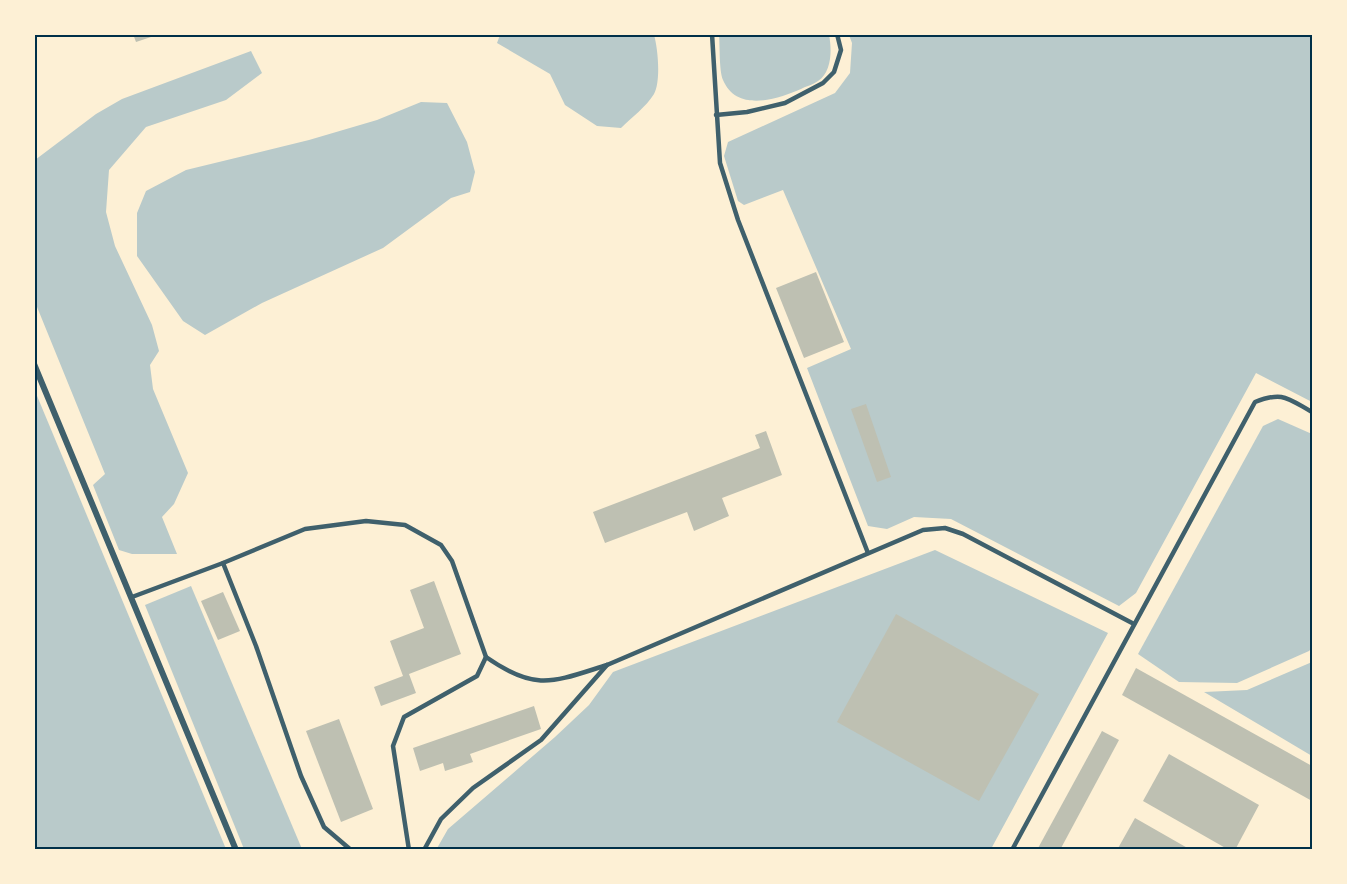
<svg xmlns="http://www.w3.org/2000/svg" width="1347" height="884" font-family="Mulish,sans-serif">
<style>
.green{fill:#b9caca}
.building{fill:#bec0b2}
.lines{fill:none;stroke-linecap:round;stroke-linejoin:round}
.service{stroke:#3f606c;stroke-width:4.5}
.minor{stroke:#3f606c;stroke-width:6}
.neatline{fill:none;stroke:#003049;stroke-width:2}
</style>
<rect width="100%" height="100%" fill="#fdf0d5"/>
<g class="green">
<path d="M500 35H654C658 48 661 82 654 94 646 107 631 118 621 128L597 126 565 105 550 74 497 43Z"/>
<path d="M719 35H829C832 49 832 72 818 81 813 85 806 86 801 89 778 99 737 113 723 80 719 70 720 47 719 35Z"/>
<path d="M849 35H1312V402L1256 373 1136 593 1119 606 951 519 914 517 887 529 868 526 807 368 851 349 783 190 744 205 738 201 724 156 728 142 835 93 850 73 852 43Z"/>
<path d="M251 51 262 73 226 100 146 127 109 170 106 212 115 246 152 325 159 351 150 365 153 389 188 473 174 504 162 517 177 554H132L119 550 93 485 105 474 35 302V160L96 114 122 99Z"/>
<path d="M421 102 447 103 467 142 475 172 470 192 451 198 383 248 262 303 205 335 183 321 137 256V213L146 191 186 170 309 140 377 120Z"/>
<path d="M34 391H35L226 849H35Z"/>
<path d="M1278 419 1312 434V648L1309 651 1237 683 1179 682 1138 654 1263 426Z"/>
<path d="M935 550 1108 633 991 849 436 850 448 829 555 737 589 705 613 672Z"/>
<path d="M191 586 302 849H244L145 605Z"/>
<path d="M1312 662V756L1204 692 1247 690Z"/>
</g>
<g class="building">
<path d="M133 34H157V35L136 42Z"/>
<path d="M816 272 844 342 804 358 776 288Z"/>
<path d="M866 404 891 477 877 482 851 409Z"/>
<path d="M766 431 782 475 722 498 729 516 694 531 687 512 605 543 593 512 760 448 755 435Z"/>
<path d="M434 581 461 654 409 674 416 693 381 706 374 687 403 676 390 641 424 628 410 590Z"/>
<path d="M223 592 240 631 218 640 201 601Z"/>
<path d="M896 614 1039 694 979 801 837 722Z"/>
<path d="M1136 668 1312 766V801L1122 695Z"/>
<path d="M534 706 541 729 470 754 473 762 445 771 443 763 420 771 413 748Z"/>
<path d="M339 719 373 809 341 822 306 731Z"/>
<path d="M1102 731 1119 740 1060 850H1037Z"/>
<path d="M1169 754 1259 805 1235 850H1229L1143 801Z"/>
<path d="M1135 818 1191 850H1117Z"/>
</g>
<g class="lines">
<g class="service">
<path d="M712 34 720 163 738 220 868 553"/>
<path d="M716 115 747 112 785 103 823 83 834 72 841 50 837 34"/>
<path d="M223 563 256 646 301 776 324 827 351 850"/>
<path d="M132 597 223 563 305 529 366 521 405 525 441 545 452 561 486 657 477 676 404 717 393 746 409 850"/>
<path d="M486 657C536 692 553 682 607 665L923 530 945 528 963 534 1134 624"/>
<path d="M424 850 441 819 473 788 541 740 607 665"/>
<path d="M1012 850 1255 402C1283 391 1287 398 1312 412"/>
</g>
<path class="minor" d="M34 364 236 850"/>
</g>
<rect width="1347" height="884" fill="none" stroke="#fdf0d5" stroke-width="72"/>
<rect x="36" y="36" width="1275" height="812" class="neatline"/>
</svg>
